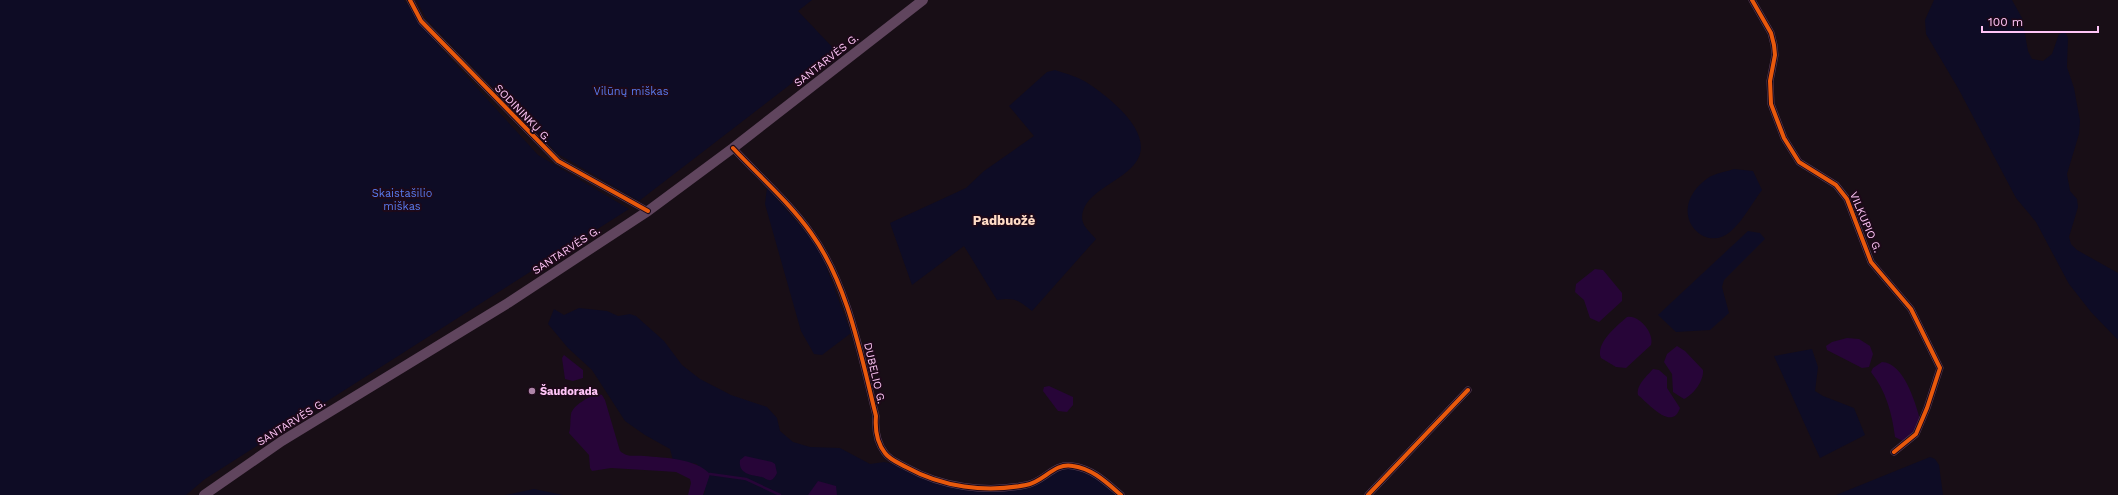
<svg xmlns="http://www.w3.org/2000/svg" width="2118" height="495" font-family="'Work Sans',sans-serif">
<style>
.green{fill:#0e0c25}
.water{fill:#270538}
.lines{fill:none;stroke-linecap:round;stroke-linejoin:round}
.stream{stroke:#270538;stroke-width:2.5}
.street{stroke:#5b4159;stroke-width:7}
.secondary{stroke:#60455e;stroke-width:10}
.cycleway-casing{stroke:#1d0919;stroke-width:6}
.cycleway{stroke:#e8590c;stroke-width:4}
.poi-dot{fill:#ae85a8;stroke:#1d0919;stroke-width:1.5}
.labels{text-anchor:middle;stroke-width:4;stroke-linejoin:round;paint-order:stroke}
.street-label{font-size:11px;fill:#ffc5f7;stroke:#1d0919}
.park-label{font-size:11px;fill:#597aec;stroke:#1d0919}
.poi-label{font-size:11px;font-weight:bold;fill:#ffc5f7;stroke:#1d0919;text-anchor:start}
.quarter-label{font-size:13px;font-weight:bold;fill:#ffddc7;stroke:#1d0919}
</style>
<rect width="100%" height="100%" fill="#180e16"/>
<g class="green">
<path d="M0 0H404L439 46 538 155 629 209 205 479 186 495H0Z"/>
<path d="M416 0H812L798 11 835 50 639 201 558 154 427 20Z"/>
<path d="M1934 0H2012L2022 18 2028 51 2032 59 2043 61 2052 54 2059 34 2065 32 2068 38 2067 67 2074 88 2080 121 2079 134 2067 174 2070 191 2077 199 2078 207 2069 237 2071 244 2077 250 2118 273V340L2091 312 2069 284 2036 222 2016 198 1958 88 1926 34 1925 20Z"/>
<path d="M1055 70C1067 74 1079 77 1089 84 1110 98 1156 134 1136 162 1123 181 1089 190 1083 211 1079 224 1088 230 1096 239L1032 311C1018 300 1015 297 997 300L964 246 912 285 890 223 966 188 984 171 1034 136 1009 106 1047 72Z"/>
<path d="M1734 169 1753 171 1762 190C1752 203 1743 221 1730 232 1703 255 1663 210 1708 178 1715 173 1726 172 1734 169Z"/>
<path d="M767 188 811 238 824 261 851 333 822 355 814 354 801 331 765 204Z"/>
<path d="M1748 231 1760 233 1765 239 1724 280 1722 287 1729 313 1710 330 1676 332 1658 315Z"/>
<path d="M579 308 607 311 618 316 630 314 636 316 664 341 682 365 700 379 731 395 767 407 777 418 780 431 793 442 810 447 840 448 870 464 884 462 897 465 952 487 972 491 1031 488 1057 471 1073 468 1101 480 1117 495H703L705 492 697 464 673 460 670 449 645 435 625 421 592 370 568 348 548 324 554 309 564 315Z"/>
<path d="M1812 349 1818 367 1815 391 1823 396 1854 408 1865 435 1820 458 1774 356Z"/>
<path d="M1930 457 1935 459 1939 465 1943 495H1836Z"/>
<path d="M534 489 563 495H505Z"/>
</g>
<g class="water">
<path d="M1595 269 1603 270 1622 293V301L1599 322 1590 318 1584 300 1575 292 1576 284Z"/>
<path d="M1627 317C1639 314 1655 334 1651 345L1626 368 1616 367 1601 358C1595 343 1617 326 1627 317Z"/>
<path d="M1847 338 1859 339 1870 346 1873 354 1869 367 1862 368 1827 350 1826 346 1832 342Z"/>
<path d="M1677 346 1685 351 1703 370C1704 381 1693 395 1684 399L1673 392 1672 374 1664 362 1667 354Z"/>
<path d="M564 355 583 370V378L573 381 565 379 562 358Z"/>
<path d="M1882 362C1904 363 1915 402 1920 419L1916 429 1903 441 1895 437C1892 413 1886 391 1871 372L1873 368Z"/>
<path d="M1653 369 1659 370 1667 377V388L1680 408C1672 432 1648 403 1638 395 1636 385 1647 376 1653 369Z"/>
<path d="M1049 386 1073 397V405L1067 412 1058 411 1043 391 1044 387Z"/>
<path d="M598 394 602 395 605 400 620 451C628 458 634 455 644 456 665 458 695 458 710 474L703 495H688L691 483 690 479 676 472 661 471 611 468 592 471 590 468 589 455 569 433C571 427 570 420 571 414 573 405 590 396 598 394Z"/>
<path d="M745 456 772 462 775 464 777 473C776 475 774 479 771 480 768 481 765 478 762 477 751 475 738 474 740 460Z"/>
<path d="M818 481 836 486 837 495H808Z"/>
</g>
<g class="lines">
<path class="stream" d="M710 474 746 479 780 495"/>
<g class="street">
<path d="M410 0 421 21 558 161 648 211"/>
<path d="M1752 0 1771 33 1774 45 1775 55 1770 81 1771 104 1784 138 1799 162 1836 185 1847 199 1871 262 1911 309 1940 368 1927 408 1916 434 1894 452"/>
<path d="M733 148C759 176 789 202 811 233 848 284 861 356 876 416 875 428 877 443 885 453 890 460 899 463 906 467 942 487 985 493 1026 485 1044 482 1054 462 1073 466 1093 469 1106 482 1121 495"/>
<path d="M1368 495 1468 390"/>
</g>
<path class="secondary" d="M204 495 282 441 508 303 648 211 733 148 923 0"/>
<g class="cycleway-casing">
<g id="cycleway">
<path d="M410 0 421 21 558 161 648 211"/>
<path d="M1752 0 1771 33 1774 45 1775 55 1770 81 1771 104 1784 138 1799 162 1836 185 1847 199 1871 262 1911 309 1940 368 1927 408 1916 434 1894 452"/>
<path d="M733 148C759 176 789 202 811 233 848 284 861 356 876 416 875 428 877 443 885 453 890 460 899 463 906 467 942 487 985 493 1026 485 1044 482 1054 462 1073 466 1093 469 1106 482 1121 495"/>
<path d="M1368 495 1468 390"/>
</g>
</g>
<use href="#cycleway" class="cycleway"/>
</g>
<circle class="poi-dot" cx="532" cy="391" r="4"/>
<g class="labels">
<g class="street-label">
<text transform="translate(826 60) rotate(-38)" y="4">SANTARVĖS G.</text>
<text transform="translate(523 113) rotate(46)" y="4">SODININKŲ G.</text>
<text transform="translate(1866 222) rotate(67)" y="4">VILKUPIO G.</text>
<text transform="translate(566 250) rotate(-33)" y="4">SANTARVĖS G.</text>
<text transform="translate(875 373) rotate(77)" y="4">DUBELIO G.</text>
<text transform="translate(291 422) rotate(-32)" y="4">SANTARVĖS G.</text>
</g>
<g class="park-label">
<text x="631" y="95">Vilūnų miškas</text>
<text x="402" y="197">Skaistašilio<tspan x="402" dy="13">miškas</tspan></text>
</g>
<g class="poi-label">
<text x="540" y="395">Šaudorada</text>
</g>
<g class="quarter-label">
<text x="1004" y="225">Padbuožė</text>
</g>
</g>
<path d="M1982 26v6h116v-6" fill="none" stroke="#ffc5f7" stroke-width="2"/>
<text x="1988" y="26" font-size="12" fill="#ffc5f7" stroke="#1d0919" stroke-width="3" paint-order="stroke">100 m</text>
</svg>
